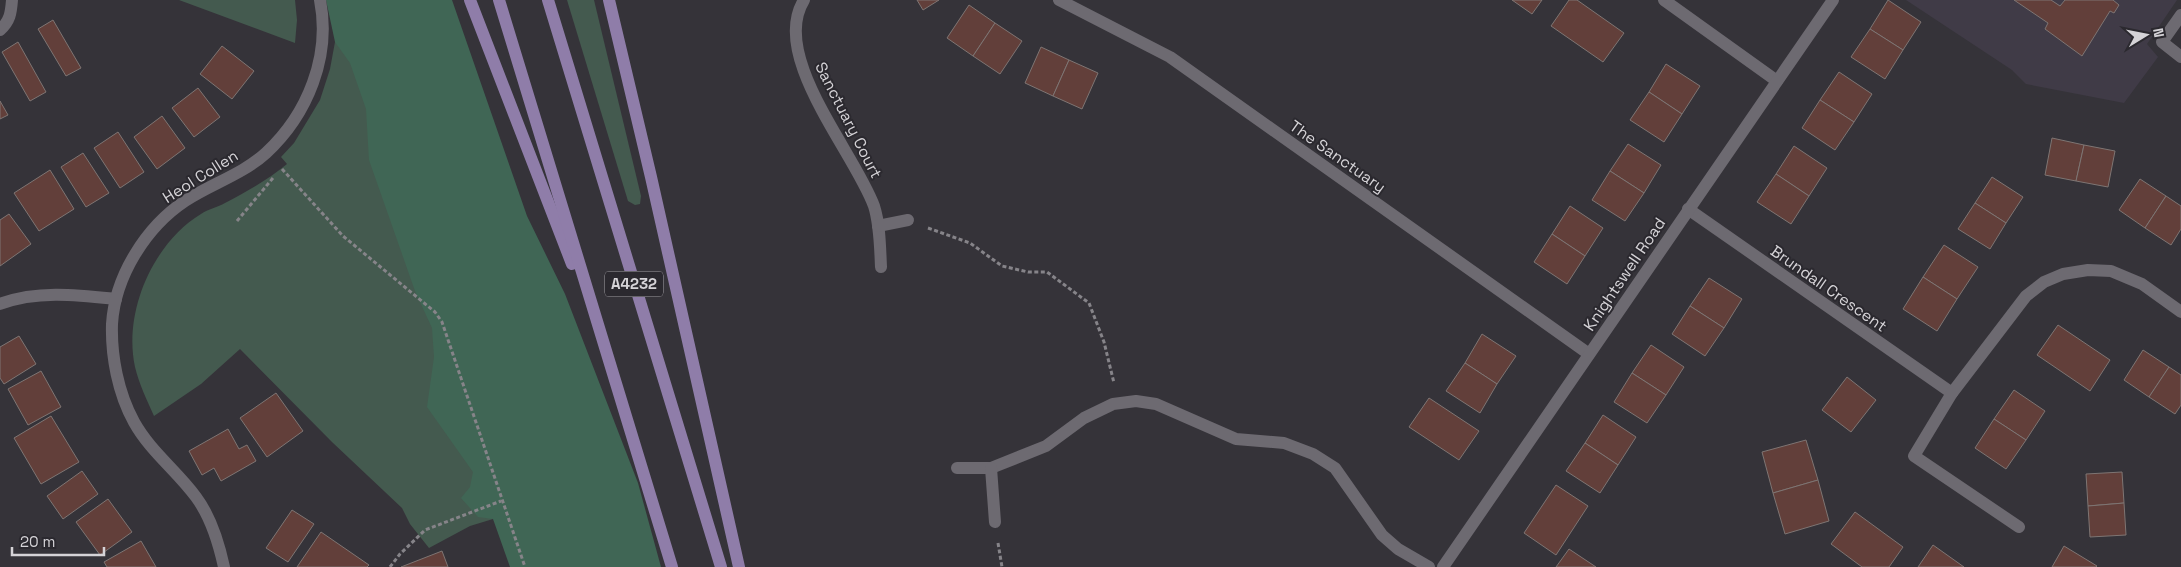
<svg xmlns="http://www.w3.org/2000/svg" width="2181" height="567" font-family="'Space Grotesk',sans-serif">
<style>
.built{fill:#403b47}
.green{fill:#445a4f}
.forest{fill:#406655}
.building{fill:#623f3a;stroke:#7e7573}
.lines{fill:none;stroke-linecap:round;stroke-linejoin:round}
.path{stroke:#868489;stroke-width:3;stroke-dasharray:4 2.5;stroke-linecap:butt}
.lane{stroke:#6d6a71;stroke-width:12}
.street{stroke:#6d6a71;stroke-width:12}
.primary{stroke:#8f7da9;stroke-width:12}
.labels{text-anchor:middle;stroke-width:4;stroke-linejoin:round;paint-order:stroke}
.shield{fill:#2b292f;stroke:#a2a0a5;stroke-width:1}
.shield-label{font-size:15px;font-weight:bold;fill:#d5d3d7}
.street-label{font-size:16px;fill:#d5d3d7;stroke:#2b292f}
</style>
<rect width="100%" height="100%" fill="#353339"/>
<path class="built" d="M1906 0H2177L2147 44 2158 57 2124 103 2026 84 2012 70Z"/>
<g class="green">
<path d="M179 0H295L297 20 295 43Z"/>
<path d="M567 0H594L641 196 640 204 635 205 628 201Z"/>
<path d="M351 18 493 519 470 526 429 548 410 524 402 508 332 442 240 349 201 384 154 416C147 400 139 384 135 367 123 312 153 243 201 214 208 209 218 207 225 203 246 192 269 179 287 164L281 157 294 143 320 100 330 69 335 42Z"/>
</g>
<path class="forest" d="M326 0H452L527 216 565 294 638 483 661 567H510L493 519 478 517 461 498 470 487 473 472 427 407 434 357 432 328 415 291 369 160 366 109 350 63 335 42Z"/>
<g class="building">
<path d="M917 0H939L923 10Z"/>
<path d="M1512 0H1542L1532 14Z"/>
<path d="M1569 0H1577L1624 33 1603 62 1551 26Z"/>
<path d="M1888 0 1921 22 1903 50 1870 29Z"/>
<path d="M2014 0H2051L2060 6 2065 0H2113L2119 5 2114 13 2110 11 2082 56 2045 29 2048 23Z"/>
<path d="M969 5 995 23 973 56 947 38Z"/>
<path d="M53 20 81 68 66 76 38 29Z"/>
<path d="M995 23 1022 41 1000 74 973 56Z"/>
<path d="M1870 29 1903 50 1885 79 1851 57Z"/>
<path d="M18 42 46 92 30 101 2 52Z"/>
<path d="M222 46 254 71 232 99 200 74Z"/>
<path d="M1041 47 1069 60 1053 96 1025 83Z"/>
<path d="M1069 60 1098 73 1082 109 1053 96Z"/>
<path d="M1666 64 1700 86 1682 114 1649 92Z"/>
<path d="M1839 72 1872 94 1854 122 1820 100Z"/>
<path d="M198 88 220 117 194 137 172 108Z"/>
<path d="M1649 92 1682 114 1664 142 1630 120Z"/>
<path d="M1820 100 1854 122 1835 150 1802 128Z"/>
<path d="M0 101 8 115 0 119Z"/>
<path d="M162 116 185 148 157 169 134 137Z"/>
<path d="M118 132 144 172 120 188 94 148Z"/>
<path d="M2052 138 2084 145 2076 181 2045 175Z"/>
<path d="M1628 144 1661 165 1644 193 1610 171Z"/>
<path d="M2084 145 2115 151 2108 187 2076 181Z"/>
<path d="M1794 146 1827 168 1809 196 1776 174Z"/>
<path d="M83 153 109 193 86 207 61 167Z"/>
<path d="M50 170 74 209 39 231 14 193Z"/>
<path d="M1610 171 1644 193 1625 221 1592 200Z"/>
<path d="M1776 174 1809 196 1791 224 1757 202Z"/>
<path d="M1992 177 2023 197 2006 223 1975 203Z"/>
<path d="M2140 179 2166 196 2145 228 2119 210Z"/>
<path d="M2166 196 2181 206V229L2171 245 2145 228Z"/>
<path d="M1975 203 2006 223 1990 249 1958 229Z"/>
<path d="M1570 206 1603 228 1585 256 1552 234Z"/>
<path d="M9 214 31 244 0 266V220Z"/>
<path d="M1552 234 1585 256 1567 284 1534 262Z"/>
<path d="M1944 245 1978 267 1957 299 1923 277Z"/>
<path d="M1923 277 1957 299 1937 331 1903 309Z"/>
<path d="M1709 278 1742 299 1724 328 1690 306Z"/>
<path d="M1690 306 1724 328 1705 356 1672 334Z"/>
<path d="M2058 325 2110 360 2090 391 2037 355Z"/>
<path d="M1482 334 1516 356 1497 384 1465 363Z"/>
<path d="M19 336 36 364 4 384 0 378V347Z"/>
<path d="M1651 345 1684 367 1666 395 1632 373Z"/>
<path d="M2143 350 2169 367 2149 397 2124 380Z"/>
<path d="M1465 363 1497 384 1480 413 1446 391Z"/>
<path d="M2169 367 2181 375V405L2175 414 2149 397Z"/>
<path d="M41 371 61 407 28 425 8 389Z"/>
<path d="M1632 373 1666 395 1647 423 1614 402Z"/>
<path d="M1847 377 1876 400 1851 432 1822 410Z"/>
<path d="M2014 390 2045 411 2026 440 1994 419Z"/>
<path d="M276 393 303 431 267 457 240 418Z"/>
<path d="M1429 398 1479 431 1459 460 1409 427Z"/>
<path d="M1603 415 1636 437 1618 465 1585 443Z"/>
<path d="M51 416 79 462 41 484 14 438Z"/>
<path d="M1994 419 2026 440 2006 469 1975 448Z"/>
<path d="M228 429 239 449 247 445 256 461 221 481 214 468 202 475 189 451Z"/>
<path d="M1806 440 1818 480 1773 493 1762 452Z"/>
<path d="M1585 443 1618 465 1600 493 1566 471Z"/>
<path d="M82 471 98 494 63 519 47 496Z"/>
<path d="M2122 472 2124 503 2088 506 2086 474Z"/>
<path d="M1818 480 1829 521 1785 534 1773 493Z"/>
<path d="M1556 485 1588 506 1556 555 1524 533Z"/>
<path d="M108 499 132 532 100 555 76 522Z"/>
<path d="M2124 503 2126 535 2090 537 2088 506Z"/>
<path d="M292 510 314 524 288 562 266 548Z"/>
<path d="M1855 512 1903 547 1889 567H1862L1831 544Z"/>
<path d="M321 532 369 565 367 567H297Z"/>
<path d="M141 541 156 567H107L104 562Z"/>
<path d="M1933 545 1964 567H1918Z"/>
<path d="M2064 546 2097 566 2096 567H2052Z"/>
<path d="M1569 549 1596 567H1556Z"/>
<path d="M442 551 448 567H401Z"/>
</g>
<g class="lines">
<g class="path">
<path d="M282 169 343 236 435 312 442 322 525 567"/>
<path d="M237 221 273 178"/>
<path d="M928 228 970 243 1002 266 1028 272H1047L1089 303 1104 342 1114 383"/>
<path d="M998 543 1002 567"/>
<path d="M390 567 400 554 425 530 501 501"/>
</g>
<path class="lane" d="M2181 15 2162 42 2181 57"/>
<g class="street">
<path d="M804 0C769 56 855 153 874 206 880 225 880 247 881 267"/>
<path d="M1059 0 1170 57 1589 354"/>
<path d="M1664 0 1777 81"/>
<path d="M0 30C10 21 11 13 12 0"/>
<path d="M1688 209 1952 393"/>
<path d="M878 226 908 220"/>
<path d="M0 304C37 290 78 295 116 299"/>
<path d="M957 468H991L1046 446 1084 418 1113 404 1136 401 1156 404 1236 439 1284 443 1313 454 1335 468 1382 535 1398 549 1429 567"/>
<path d="M991 468 995 522"/>
<path d="M2019 527 1914 456 1952 393 2026 296 2044 282 2063 274 2088 270 2111 271 2142 284 2181 312"/>
<path d="M224 567C219 544 211 517 196 497 177 471 150 451 134 422 118 393 111 356 112 324 115 276 146 227 185 201 211 184 243 174 266 153 308 114 331 56 320 0"/>
<path d="M1443 567 1833 0"/>
</g>
<g class="primary">
<path d="M470 0 572 264"/>
<path d="M499 0 672 567"/>
<path d="M548 0 721 567"/>
<path d="M609 0 651 177 739 567"/>
</g>
</g>
<g class="labels">
<rect class="shield" x="605" y="271.5" width="58" height="25" rx="4"/>
<g class="shield-label">
<text x="634" y="289">A4232</text>
</g>
<g class="street-label">
<text transform="translate(849 120) rotate(63)" y="6">Sanctuary Court</text>
<text transform="translate(1338 156) rotate(35)" y="6">The Sanctuary</text>
<text transform="translate(200 176) rotate(-32)" y="6">Heol Collen</text>
<text transform="translate(1624 274) rotate(-56)" y="6">Knightswell Road</text>
<text transform="translate(1829 288) rotate(35)" y="6">Brundall Crescent</text>
</g>
</g>
<g transform="translate(2146 35) rotate(80)" stroke="#2b292f" stroke-width="4" paint-order="stroke">
<path d="M0-4L9 19L0 12L-9 19Z" fill="#d5d3d7"/>
<text y="-8" font-size="14" font-weight="bold" text-anchor="middle" fill="#d5d3d7">N</text>
</g>
<path d="M12 547v8h92v-8" fill="none" stroke="#d5d3d7" stroke-width="2.5"/>
<text x="20" y="547" font-size="15" fill="#d5d3d7" stroke="#2b292f" stroke-width="4" paint-order="stroke">20 m</text>
</svg>
